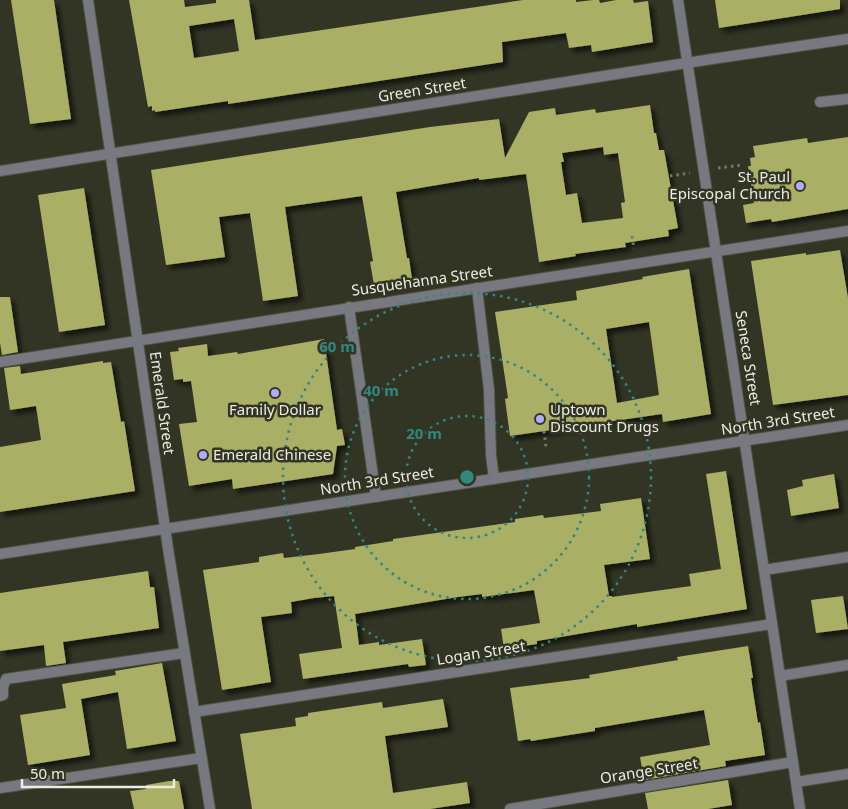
<svg xmlns="http://www.w3.org/2000/svg" width="848" height="809" font-family="'Noto Sans',sans-serif">
<style>
.building{fill:#a9af65;fill-rule:evenodd;filter:url(#shadow)}
.lines{fill:none;stroke-linecap:round;stroke-linejoin:round}
.lane-casing{stroke:#505243;stroke-width:12}
.street-casing{stroke:#505243;stroke-width:12}
.path{stroke:#76786b;stroke-width:3;stroke-dasharray:2.5 4;stroke-linecap:butt}
.lane{stroke:#787980;stroke-width:10}
.street{stroke:#787980;stroke-width:10}
.ring{fill:none;stroke:#308880;stroke-width:2.5;stroke-dasharray:2.5 5}
.poi-dot{fill:#adaffb;stroke:#323424;stroke-width:2}
.labels{text-anchor:middle;stroke-width:5;stroke-linejoin:round;paint-order:stroke}
.street-label{font-size:15px;fill:#ebede3;stroke:#323424}
.poi-label{font-size:15px;fill:#ebede3;stroke:#323424;text-anchor:start}
.centre{fill:#308880;stroke:#323424;stroke-width:2.5}
.ring-label{font-size:15px;text-anchor:middle;font-weight:bold;fill:#308880;stroke:#323424;stroke-width:5;stroke-linejoin:round;paint-order:stroke}
</style>
<defs>
<filter id="shadow"><feDropShadow dx="4.5" dy="4.5" stdDeviation="2.5" flood-color="#0009"/></filter>
</defs>
<rect width="100%" height="100%" fill="#323424"/>
<g class="building">
<path d="M11 0H54L71 119 30 124Z"/>
<path d="M129 0H184L185 7 216 3V0H249L255 40 523 0H576V2L593 0H599L600 3 616 0H633L634 3 648 1 653 42 592 52 591 45 569 48 566 33 502 42 503 62 228 104V101L155 112V110L152 111V106L148 107ZM234 19 239 51 194 58 189 26Z"/>
<path d="M715 0H840V9L719 28Z"/>
<path d="M650 105 654 133H656L659 150H664L678 228 668 230 669 236 625 243 626 247 575 254 576 256 539 262 526 174 479 180V178L396 192 407 258H409L412 279 374 285 370 262 373 261 362 196 285 207 298 296 263 301 250 213 219 217 225 257 166 265 151 170 430 127 499 119 505 158 529 112 555 108 556 115 595 109 596 113ZM603 147 604 155 618 153 625 202 621 203 623 218 582 223 577 193 566 195 561 162H564L562 153Z"/>
<path d="M848 137V209L772 222 771 219 746 223 743 205 754 203 748 166H751L750 158 755 157 753 146 807 138 808 143Z"/>
<path d="M84 188 105 325 59 332 38 195Z"/>
<path d="M840 250 848 298V395L773 405 751 261 806 253V255Z"/>
<path d="M689 269 711 414 663 422 662 414 510 436 505 399 508 398 495 312 577 300 576 291 643 279 642 277ZM649 322 659 395 617 403 606 329Z"/>
<path d="M0 297H10L18 352 2 355 0 343Z"/>
<path d="M324 339 337 430 342 429 345 445 337 446 333 474 233 489 232 479 189 486 179 424 197 422 191 381 183 382V379L174 380 170 352 179 351 178 348 207 344 208 356 237 352 238 354Z"/>
<path d="M103 361V363L111 362 121 422 124 421 135 491 0 512V447L41 440 36 406 10 410 4 368 20 366 21 374Z"/>
<path d="M726 471 747 609 637 627V624L537 641V644L504 649 501 629 540 623 534 590 482 597V594L458 597 355 614 359 645 379 642V645L422 639 426 665 409 667 408 664 303 679 299 654 342 648 334 596 314 598 291 602 292 613 261 617 271 682 222 690 203 570 259 562V557L283 553 284 558 319 554 355 549V547L393 541V539L515 522V519L543 515 544 518 601 511 600 504 641 498 650 559 604 565 609 596H612V597L691 586 689 574 721 569 706 474Z"/>
<path d="M834 474 839 508 791 516 787 490 803 486 802 480Z"/>
<path d="M148 571 150 587H154L159 628 63 642 66 663 46 666 44 645 0 651V593Z"/>
<path d="M843 596 848 629 816 633 811 600Z"/>
<path d="M748 646 753 678H751L754 698 758 723 760 722 765 755 725 761 726 766 644 780 640 757 710 745 704 710 595 728V731L531 741 530 739 518 741 510 688 590 678 589 675 678 660 677 657Z"/>
<path d="M162 663 176 741 127 749 118 692 81 699 90 755 28 765 20 715 66 708 62 684 116 675 115 671Z"/>
<path d="M443 699 448 727 385 736 393 793 467 782 470 803 430 809H252L240 734 296 726 295 718 308 716V713L382 702 383 708Z"/>
<path d="M728 780 732 805 708 809H648L645 793Z"/>
<path d="M169 781H179L184 809H134L130 791 146 789V785Z"/>
</g>
<g class="lines">
<g class="lane-casing">
<g id="lane">
<path d="M820 102 848 99"/>
<path d="M477 288 489 390 491 455 494 479"/>
<path d="M349 307 376 497"/>
<path d="M0 696 3 695V687L6 679 184 653"/>
</g>
</g>
<g class="street-casing">
<g id="street">
<path d="M88 0 169 555 210 809"/>
<path d="M678 0 800 809"/>
<path d="M0 171 712 59 848 39"/>
<path d="M0 362 848 231"/>
<path d="M0 554 848 425"/>
<path d="M764 570 848 557"/>
<path d="M780 676 848 665"/>
<path d="M194 712 772 624"/>
<path d="M796 782 848 774"/>
<path d="M0 788 201 758"/>
<path d="M510 809 793 762"/>
</g>
</g>
<g class="path">
<path d="M718 168 742 165"/>
<path d="M670 176 690 173"/>
<path d="M632 236 634 249"/>
<path d="M544 431 546 447"/>
</g>
<use href="#lane" class="lane"/>
<use href="#street" class="street"/>
</g>
<g class="ring">
<circle cx="467" cy="477" r="61"/>
<circle cx="467" cy="477" r="122"/>
<circle cx="467" cy="477" r="184"/>
</g>
<g class="poi-dot">
<circle cx="800" cy="186" r="5"/>
<circle cx="275" cy="393" r="5"/>
<circle cx="540" cy="419" r="5"/>
<circle cx="203" cy="455" r="5"/>
</g>
<g class="labels">
<g class="street-label">
<text transform="translate(422 90) rotate(-9)" y="5">Green Street</text>
<text transform="translate(422 281) rotate(-8)" y="5">Susquehanna Street</text>
<text transform="translate(748 358) rotate(81)" y="5">Seneca Street</text>
<text transform="translate(162 403) rotate(82)" y="5">Emerald Street</text>
<text transform="translate(778 421) rotate(-9)" y="5">North 3rd Street</text>
<text transform="translate(377 481) rotate(-9)" y="5">North 3rd Street</text>
<text transform="translate(481 653) rotate(-9)" y="5">Logan Street</text>
<text transform="translate(649 771) rotate(-9)" y="5">Orange Street</text>
</g>
<g class="poi-label">
<text x="790" y="182" text-anchor="end">St. Paul<tspan x="790" dy="17">Episcopal Church</tspan></text>
<text x="275" y="415" text-anchor="middle">Family Dollar</text>
<text x="550" y="415">Uptown<tspan x="550" dy="17">Discount Drugs</tspan></text>
<text x="213" y="460">Emerald Chinese</text>
</g>
</g>
<circle cx="467" cy="477" r="8" class="centre"/>
<g class="ring-label">
<text x="337" y="352">60 m</text>
<text x="381" y="396">40 m</text>
<text x="424" y="439">20 m</text>
</g>
<path d="M22 779v8h152v-8" fill="none" stroke="#ebede3" stroke-width="2.5"/>
<text x="30" y="779" font-size="15" fill="#ebede3" stroke="#323424" stroke-width="4" paint-order="stroke">50 m</text>
</svg>
